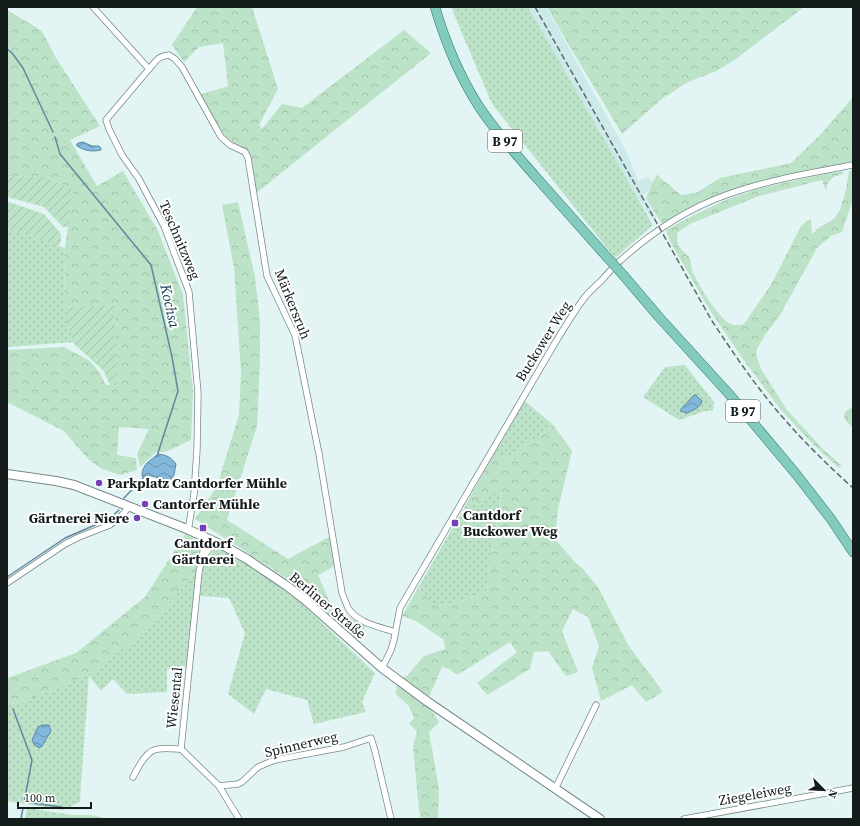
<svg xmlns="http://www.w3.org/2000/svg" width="860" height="826" font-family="'Source Serif 4',serif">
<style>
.built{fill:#cdeaea}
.grass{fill:url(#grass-dots)}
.forest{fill:url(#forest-crowns)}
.garden{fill:url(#garden-furrows)}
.water{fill:url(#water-waves);stroke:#6089a1}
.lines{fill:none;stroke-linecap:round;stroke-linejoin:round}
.stream{stroke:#6089a1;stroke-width:1.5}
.street-casing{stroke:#788;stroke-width:7}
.secondary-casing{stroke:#788;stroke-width:10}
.primary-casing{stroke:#277868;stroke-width:10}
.street{stroke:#fff;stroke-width:5.5}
.secondary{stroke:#fff;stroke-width:8}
.primary{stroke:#83ccbd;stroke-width:9}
.rail{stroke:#5d6867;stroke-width:1.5;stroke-dasharray:6 3;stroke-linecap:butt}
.primary-bridge-casing{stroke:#277868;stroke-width:10;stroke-linecap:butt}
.primary-bridge{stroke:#83ccbd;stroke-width:9}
.poi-dot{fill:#7440b7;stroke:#fff;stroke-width:1.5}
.labels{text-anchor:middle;stroke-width:4;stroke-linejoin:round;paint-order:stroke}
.shield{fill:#fff;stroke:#5a5f5f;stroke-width:1}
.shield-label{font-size:13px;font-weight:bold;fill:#141b1b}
.street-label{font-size:14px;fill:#141b1b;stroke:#fff}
.poi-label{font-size:14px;font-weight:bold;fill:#141b1b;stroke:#fff;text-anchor:start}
.water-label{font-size:15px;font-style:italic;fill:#144059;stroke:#fff}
</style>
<defs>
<pattern id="grass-dots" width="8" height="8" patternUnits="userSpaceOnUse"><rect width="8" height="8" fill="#bce2c7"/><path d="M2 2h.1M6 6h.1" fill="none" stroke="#a1c1aa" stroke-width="1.8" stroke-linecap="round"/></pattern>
<pattern id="forest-crowns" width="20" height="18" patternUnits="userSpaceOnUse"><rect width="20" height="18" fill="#bce2c7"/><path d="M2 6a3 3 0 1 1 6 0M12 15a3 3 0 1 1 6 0" fill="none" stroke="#a1c1aa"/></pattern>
<pattern id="garden-furrows" width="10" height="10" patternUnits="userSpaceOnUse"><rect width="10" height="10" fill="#bce2c7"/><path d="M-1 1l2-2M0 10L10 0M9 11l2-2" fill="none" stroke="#a1c1aa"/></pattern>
<pattern id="water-waves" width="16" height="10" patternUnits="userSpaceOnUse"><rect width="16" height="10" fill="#81b8db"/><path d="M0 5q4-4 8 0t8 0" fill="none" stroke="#6895b1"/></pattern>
</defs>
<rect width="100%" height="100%" fill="#e2f5f4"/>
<path class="built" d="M528 7H546L625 149 638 180 649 177 652 183 647 192 643 195 656 217 652 219 630 186Z"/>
<g class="grass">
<path d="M451 7H528L653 225 615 258 492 104Z"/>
<path d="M7 228 65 248 64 307 74 342 7 347Z"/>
<path d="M684 364 714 402 713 411H705L679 420 643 397 665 367 679 366Z"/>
<path d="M524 400 554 426 507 457 493 455Z"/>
<path d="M502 488 486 592 453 604 436 606 418 588 463 510Z"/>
<path d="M215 547 250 565 301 603 375 673 362 702 366 712 314 724 307 700 266 689 254 714 228 694 245 633 229 598 200 596 203 567Z"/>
<path d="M196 571 189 666 167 669V692L127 694 113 679 101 691 89 676 81 784 80 802 63 810 7 801V705L26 701 146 631Z"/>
<path d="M27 808 72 815H92L107 819H25Z"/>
</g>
<g class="forest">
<path d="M197 7H252L278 89 259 125 262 129 282 104 302 108 404 30 431 53 255 194 249 154 226 137 199 95 228 86 223 43 199 47 184 62 172 45Z"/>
<path d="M547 7H804L736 59 716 71 688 82 663 98 622 134 563 35Z"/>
<path d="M7 10 42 31 56 58 100 126 70 140 97 186 123 171 158 231 183 295 193 391 191 440 168 451 155 453 140 467 137 454 149 429 119 427 117 455 136 458 137 470 120 475 102 469 88 459 64 431 7 402V350L64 347 90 361 99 372 106 385H118L114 305 64 307 65 248 73 189 45 177 7 176Z"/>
<path d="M853 97V162L828 167 756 183 705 201 683 211 663 224 658 218 646 198 652 183 657 175 681 195 696 193 720 178 791 163 821 134Z"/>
<path d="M853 170V199L842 232 831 236 817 248 780 315 765 335 757 349 756 354 761 369 787 410 821 447 842 466 839 468 813 444 781 410 743 359 709 309 670 241 666 230 694 215 728 199 761 188 820 175 843 171V174L833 177 827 184V189H825L822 180 759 196 690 224 678 232C675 246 681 249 690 258 691 262 691 266 692 270 698 285 715 312 727 322 732 326 738 326 744 324L772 283 801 226 807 221 811 219 812 234 820 227 834 219 840 210 846 190 849 171Z"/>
<path d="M238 202 255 277 260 320V362L257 426 227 520 288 559 329 537 332 542 336 565 318 575 331 605 352 619 367 625 356 640 307 594 279 573 195 519 217 486 239 415 241 372 234 268 222 205Z"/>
<path d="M853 406V427C847 422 843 420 845 412Z"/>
<path d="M554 426 572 451 558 509 555 539 575 562 582 568 598 587 628 645 663 692 646 702 632 685 601 701 592 668 599 646 588 617 573 609 562 631 578 672 566 676 548 651 534 652 530 669 487 695 477 683 517 652 510 642 457 675 449 669 442 667 429 697 401 678 407 676 424 656 445 649 444 640 416 621 402 616 418 588 436 606 454 604 486 592 502 489 463 510 493 455 507 457Z"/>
<path d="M186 533 201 541 196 571 146 631 89 675 26 701 7 705V678L76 653 145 597Z"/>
<path d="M397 684 427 704 439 722 429 732 439 789 438 819H421L419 810 413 746 417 732 409 723 414 718 409 706 396 694Z"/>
</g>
<g class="garden">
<path d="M7 176 45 177 73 189 68 227H63L44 207 7 197Z"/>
<path d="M9 202 44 214 61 234V241L59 246 7 228V203Z"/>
<path d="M114 305 118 385H110L103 370 73 343 64 307Z"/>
</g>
<g class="water">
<path d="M83 142 92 146H99L101 148V150C93 152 83 151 76 145L78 143Z"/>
<path d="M694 395H696L702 401C700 408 693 410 687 413L680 411 681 409Z"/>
<path d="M158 454C166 455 171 457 176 464L174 475 171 479 167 480 148 475 145 478 142 476C142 464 150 461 158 454Z"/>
<path d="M42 725H49L51 731 42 746 39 748 34 744 32 740 38 727Z"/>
</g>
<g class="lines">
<g class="stream">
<path d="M7 49 12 53 23 68 53 132"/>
<path d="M55 137 60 154 151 265 172 357 178 391 157 456"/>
<path d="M124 498 145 476"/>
<path d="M7 577 65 538 109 519 119 510"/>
<path d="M13 709 32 760 24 803"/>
<path d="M25 802 61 807"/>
<path d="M7 818 9 819"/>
<path d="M21 819 23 808"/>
</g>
<g class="street-casing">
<g id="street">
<path d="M93 7 149 69 106 120 109 129 122 155 139 179 164 226 189 292 198 393 197 450 194 494 189 525 187 529"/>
<path d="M149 69C156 61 158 56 169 55L175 59 182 67 221 137 230 145 245 152 248 158 267 276 295 335 319 454 342 593C344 598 346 603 348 608 357 623 380 627 395 632"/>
<path d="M203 557 214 542"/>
<path d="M7 583 65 544 79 537 110 525 122 515 130 506"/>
<path d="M382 668 391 650 394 640 400 608 555 343C565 327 574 311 585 297 590 291 597 285 602 280 608 273 614 266 621 260 652 232 687 209 726 195 767 180 811 173 853 165"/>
<path d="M181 749 199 572 202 559 205 537"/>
<path d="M181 749 219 786 239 819"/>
<path d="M133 777C138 768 146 750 158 749 165 748 173 749 181 749"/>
<path d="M219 786 238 784 242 782 258 767 265 764 275 760 344 747 371 738 375 751 391 819"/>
<path d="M555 789 596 705"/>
<path d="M684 819 853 788"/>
</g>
</g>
<g class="secondary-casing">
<path id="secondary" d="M7 474 56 481 74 485 187 529 224 546 247 559 287 586 304 599 382 668 428 702 600 819"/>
</g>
<g class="primary-casing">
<g id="primary">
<path d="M435 7C445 41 459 75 478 105 494 130 515 153 535 176 559 203 582 229 606 256"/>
<path d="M624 276 658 316 729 394 796 474 831 519 853 552"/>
</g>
</g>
<use href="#street" class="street"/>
<use href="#secondary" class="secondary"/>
<use href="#primary" class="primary"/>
<path class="rail" d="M535 7 712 321C730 348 748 375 769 401 794 432 823 461 853 488"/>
<g class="primary-bridge-casing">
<path id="primary-bridge" d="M606 256 624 276"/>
</g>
<use href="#primary-bridge" class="primary-bridge"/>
</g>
<g class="poi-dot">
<circle cx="99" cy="483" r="4"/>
<circle cx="145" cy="504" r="4"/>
<circle cx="137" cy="518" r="4"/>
<rect x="451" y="519" width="8" height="8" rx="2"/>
<rect x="199" y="524" width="8" height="8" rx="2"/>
</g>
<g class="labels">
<g class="shield">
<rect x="488" y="130" width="34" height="22" rx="3"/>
<rect x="726" y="400" width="34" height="22" rx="3"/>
</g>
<g class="shield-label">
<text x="505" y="146">B 97</text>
<text x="743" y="416">B 97</text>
</g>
<g class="street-label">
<text transform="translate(180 240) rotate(67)" y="5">Teschnitzweg</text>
<text transform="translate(293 304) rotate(68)" y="5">Märkersruh</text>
<text transform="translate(543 341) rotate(-58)" y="5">Buckower Weg</text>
<text transform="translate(328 605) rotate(40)" y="5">Berliner Straße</text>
<text transform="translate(174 698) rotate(-84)" y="5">Wiesental</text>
<text transform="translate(301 744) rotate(-13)" y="5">Spinnerweg</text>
<text transform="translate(755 794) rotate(-10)" y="5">Ziegeleiweg</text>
</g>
<g class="poi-label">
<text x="107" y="488">Parkplatz Cantdorfer Mühle</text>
<text x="153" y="509">Cantorfer Mühle</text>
<text x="463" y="520">Cantdorf<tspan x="463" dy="16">Buckower Weg</tspan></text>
<text x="129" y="523" text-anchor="end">Gärtnerei Niere</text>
<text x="203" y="548" text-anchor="middle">Cantdorf<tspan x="203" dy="16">Gärtnerei</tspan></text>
</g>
<g class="water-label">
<text transform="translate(170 306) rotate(77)" y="5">Kochsa</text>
</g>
</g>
<rect width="860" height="826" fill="none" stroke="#141b1b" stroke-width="16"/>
<g transform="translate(824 790) rotate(114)" stroke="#ffffff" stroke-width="3" paint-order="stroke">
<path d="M0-3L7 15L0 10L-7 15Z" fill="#141b1b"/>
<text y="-6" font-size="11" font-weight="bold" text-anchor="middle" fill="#141b1b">N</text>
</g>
<path d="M18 802v6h73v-6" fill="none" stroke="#141b1b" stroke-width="2"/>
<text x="24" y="802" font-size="12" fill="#141b1b" stroke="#ffffff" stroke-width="3" paint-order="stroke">100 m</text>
</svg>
